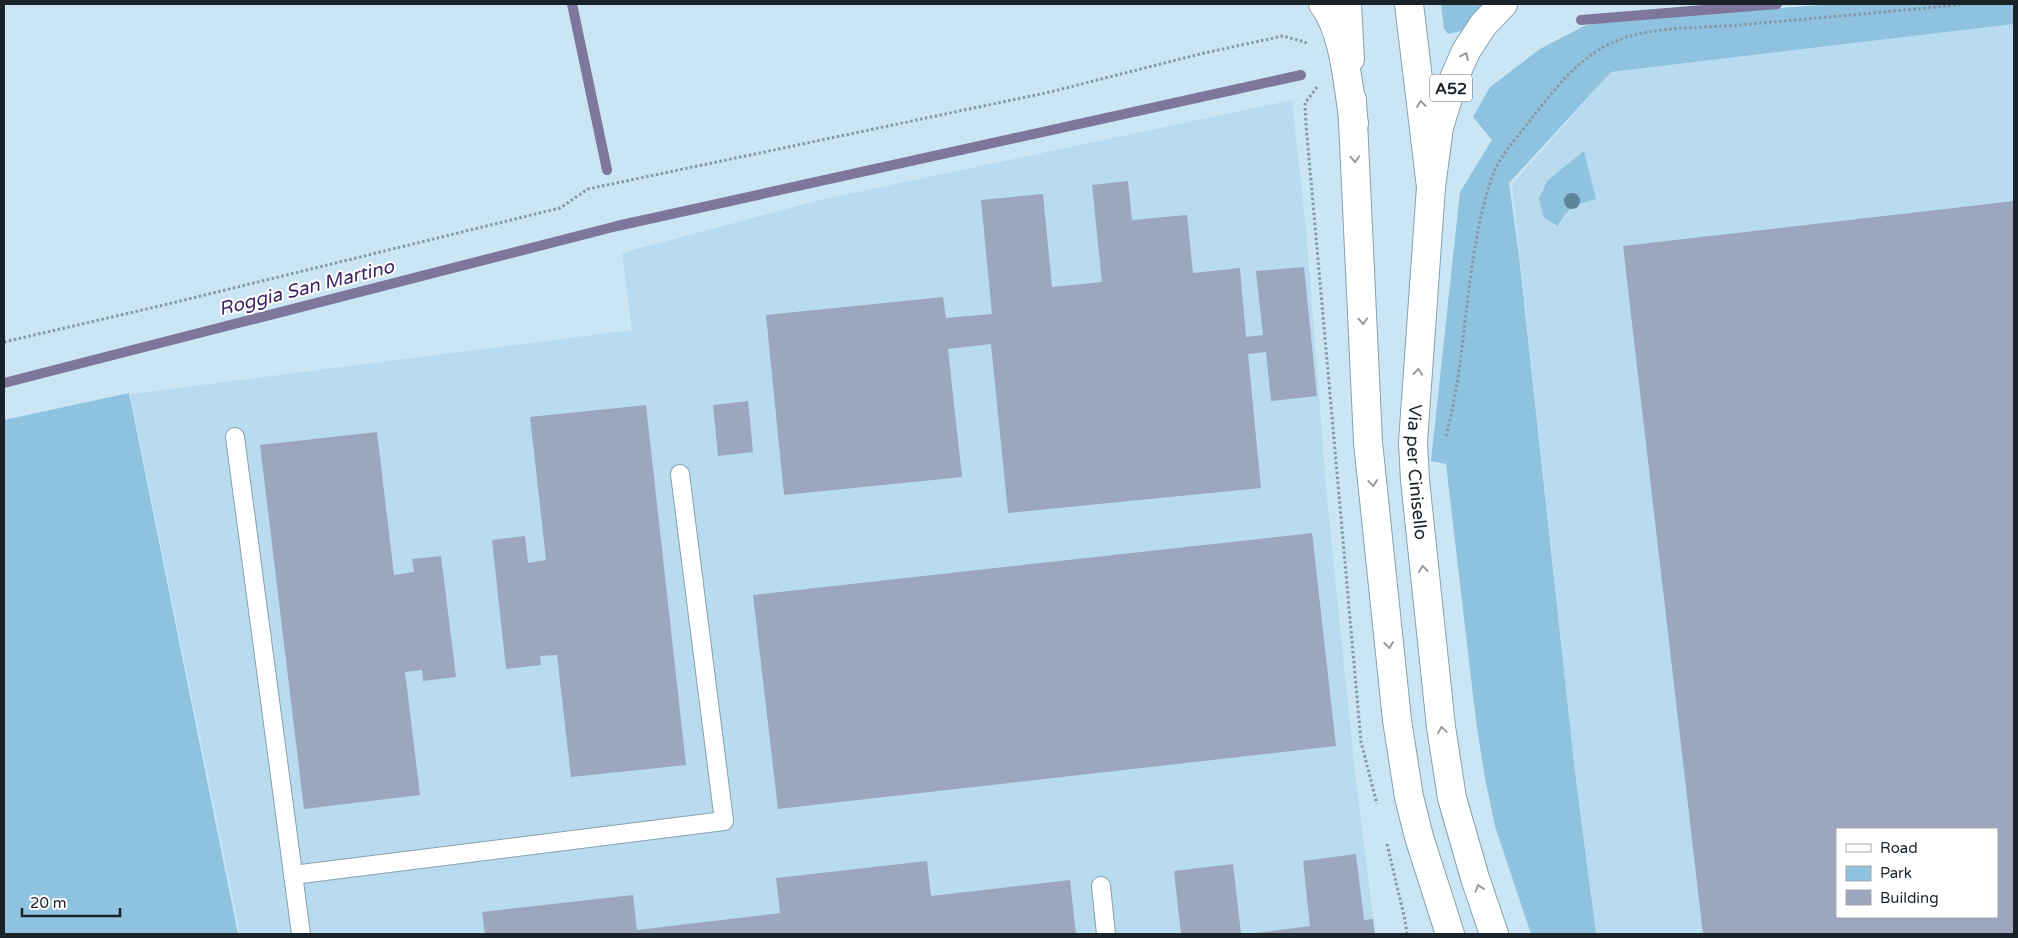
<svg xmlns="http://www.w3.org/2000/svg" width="2018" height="938" font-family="'Varela Round',sans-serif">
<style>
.built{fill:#b9dbef;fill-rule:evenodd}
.green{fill:#8fc2de}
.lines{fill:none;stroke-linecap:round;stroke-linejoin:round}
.stream{stroke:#7f769b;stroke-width:10}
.building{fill:#9ca6be;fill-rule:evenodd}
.lane-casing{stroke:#86a0ae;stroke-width:20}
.secondary-casing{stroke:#86a0ae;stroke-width:30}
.highway-casing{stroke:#86a0ae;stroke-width:30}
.path{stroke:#8499a4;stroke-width:3;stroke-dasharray:2.5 2.5;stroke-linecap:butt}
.lane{stroke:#fff;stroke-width:18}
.secondary{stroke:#fff;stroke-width:28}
.highway{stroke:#fff;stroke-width:28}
.tree{fill:#5e8699}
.oneway{stroke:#989c9f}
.labels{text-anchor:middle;stroke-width:4;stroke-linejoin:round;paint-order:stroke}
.shield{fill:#fff;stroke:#5e6569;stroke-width:1}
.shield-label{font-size:16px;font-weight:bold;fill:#192329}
.street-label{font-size:18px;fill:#192329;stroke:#fff}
.water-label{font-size:19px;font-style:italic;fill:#3e2562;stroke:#fff}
</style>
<rect width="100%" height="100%" fill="#cae6f5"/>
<g class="built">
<path d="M2014 24V934H1596L1575 772 1512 184 1611 72ZM1837 829H1997V917H1837Z"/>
<path d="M1292 100 1306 227 1326 486 1354 763 1375 934H240L130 394 632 330 622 253 820 200Z"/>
</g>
<g class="green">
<path d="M1441 4H1486L1473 15 1461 31 1448 34 1444 29Z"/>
<path d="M1834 4H2014V24L1611 72 1509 183 1519 256 1575 772 1596 934H1531L1495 826 1485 778 1476 721 1446 464 1431 461 1460 192 1492 140 1473 117 1490 87 1540 49 1584 26 1600 22Z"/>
<path d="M1584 151 1596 199C1577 204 1567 207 1558 226L1544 218 1539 198 1548 180Z"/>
<path d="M129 393 238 934H4V420Z"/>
</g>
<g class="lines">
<g class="stream">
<path d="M572 4 607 170"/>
<path d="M1581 20 1777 4"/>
<path d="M4 383 617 226 1301 75"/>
</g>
</g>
<g class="building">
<path d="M1128 181 1132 220 1187 215 1193 273 1240 268 1246 337 1263 335 1256 271 1304 267 1317 396 1271 401 1266 352 1248 354 1261 488 1008 513 991 344 948 349 962 477 784 495 766 315 943 297 946 318 992 314 981 200 1043 194 1052 287 1102 282 1092 185Z"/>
<path d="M2014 201V934H1703L1623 246ZM1837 829H1997V917H1837Z"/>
<path d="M748 401 753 452 718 456 713 405Z"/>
<path d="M646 405 686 765 571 777 557 655 540 656 541 665 506 669 492 540 525 536 528 563 546 560 530 417Z"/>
<path d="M377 432 394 575 414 572 412 559 441 556 456 677 423 681 422 670 405 672 420 795 304 809 260 445Z"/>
<path d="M1312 533 1336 746 778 809 753 595Z"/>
<path d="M1356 854 1364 920 1373 919 1375 934H1248L1310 926 1303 861Z"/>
<path d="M927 861 931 896 1070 880 1076 934H485L482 912 633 895 637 930 780 913 776 878Z"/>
<path d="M1233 864 1241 934H1181L1174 871Z"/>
</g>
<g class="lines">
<g class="lane-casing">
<g id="lane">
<path d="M235 437 301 934"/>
<path d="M293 875 724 821 680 474"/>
<path d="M1101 886 1106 934"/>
</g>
</g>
<g class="secondary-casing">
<g id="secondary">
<path d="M1347 4 1350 59"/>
<path id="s1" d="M1409 4 1431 187 1413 442 1415 480 1441 727 1452 798 1475 878 1494 934"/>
<path d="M1352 100 1368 442 1397 720 1409 797 1419 837 1450 934"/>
</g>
</g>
<g class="highway-casing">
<g id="highway">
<path d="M1323 4C1345 32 1348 88 1354 123"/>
<path d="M1431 187 1439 127 1455 76 1466 51 1483 25 1503 4"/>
</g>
</g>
<g class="path">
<path d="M1317 87 1305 103 1306 125 1361 742 1377 804"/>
<path d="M4 342 164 305 560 208 588 189 1050 92 1200 54 1283 36 1305 42 1308 45"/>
<path d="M1446 436C1468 353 1464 265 1490 183 1497 159 1514 141 1529 122 1553 91 1579 56 1616 41 1652 26 1701 28 1740 25 1815 18 1889 12 1964 4"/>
<path d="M1387 844 1405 920 1407 934"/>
</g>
<use href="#lane" class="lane"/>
<use href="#secondary" class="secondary"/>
<use href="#highway" class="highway"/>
</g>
<circle class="tree" cx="1572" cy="201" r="8"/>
<defs><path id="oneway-chevron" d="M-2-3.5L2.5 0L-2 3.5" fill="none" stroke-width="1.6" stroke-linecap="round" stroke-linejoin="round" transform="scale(1.25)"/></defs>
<g class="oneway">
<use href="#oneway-chevron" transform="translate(1465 56) rotate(-64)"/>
<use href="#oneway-chevron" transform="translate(1421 104) rotate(-97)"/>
<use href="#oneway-chevron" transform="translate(1355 159) rotate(87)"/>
<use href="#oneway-chevron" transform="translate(1363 321) rotate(87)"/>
<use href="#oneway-chevron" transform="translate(1418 372) rotate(-86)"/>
<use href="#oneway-chevron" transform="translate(1373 483) rotate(84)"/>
<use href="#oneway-chevron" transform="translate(1423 569) rotate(-96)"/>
<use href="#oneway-chevron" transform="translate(1389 645) rotate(84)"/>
<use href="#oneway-chevron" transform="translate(1442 730) rotate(-98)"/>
<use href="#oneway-chevron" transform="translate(1479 888) rotate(-109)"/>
</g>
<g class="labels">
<rect class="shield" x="1430" y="74.5" width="42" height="27" rx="4"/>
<g class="shield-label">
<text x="1451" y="94">A52</text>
</g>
<g class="street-label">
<text dy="6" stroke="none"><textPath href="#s1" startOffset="470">Via per Cinisello</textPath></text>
</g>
<g class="water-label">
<text transform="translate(306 287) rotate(-14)" y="7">Roggia San Martino</text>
</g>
</g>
<rect width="2018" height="938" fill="none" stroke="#192329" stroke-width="10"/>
<rect x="1836" y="828" width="162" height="90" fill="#ffffff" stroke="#a3a7a9"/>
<rect x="1846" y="844" width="25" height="8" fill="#ffffff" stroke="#a3a7a9"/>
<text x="1880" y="853" font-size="15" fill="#192329">Road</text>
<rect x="1846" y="866" width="25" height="15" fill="#8fc2de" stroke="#a3a7a9"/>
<text x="1880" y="878" font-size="15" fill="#192329">Park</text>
<rect x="1846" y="890" width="25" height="15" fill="#9ca6be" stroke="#a3a7a9"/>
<text x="1880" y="903" font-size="15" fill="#192329">Building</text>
<path d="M22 908v8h98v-8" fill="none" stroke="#192329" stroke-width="2.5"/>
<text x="30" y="908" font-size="15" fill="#192329" stroke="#ffffff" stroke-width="4" paint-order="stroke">20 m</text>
</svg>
